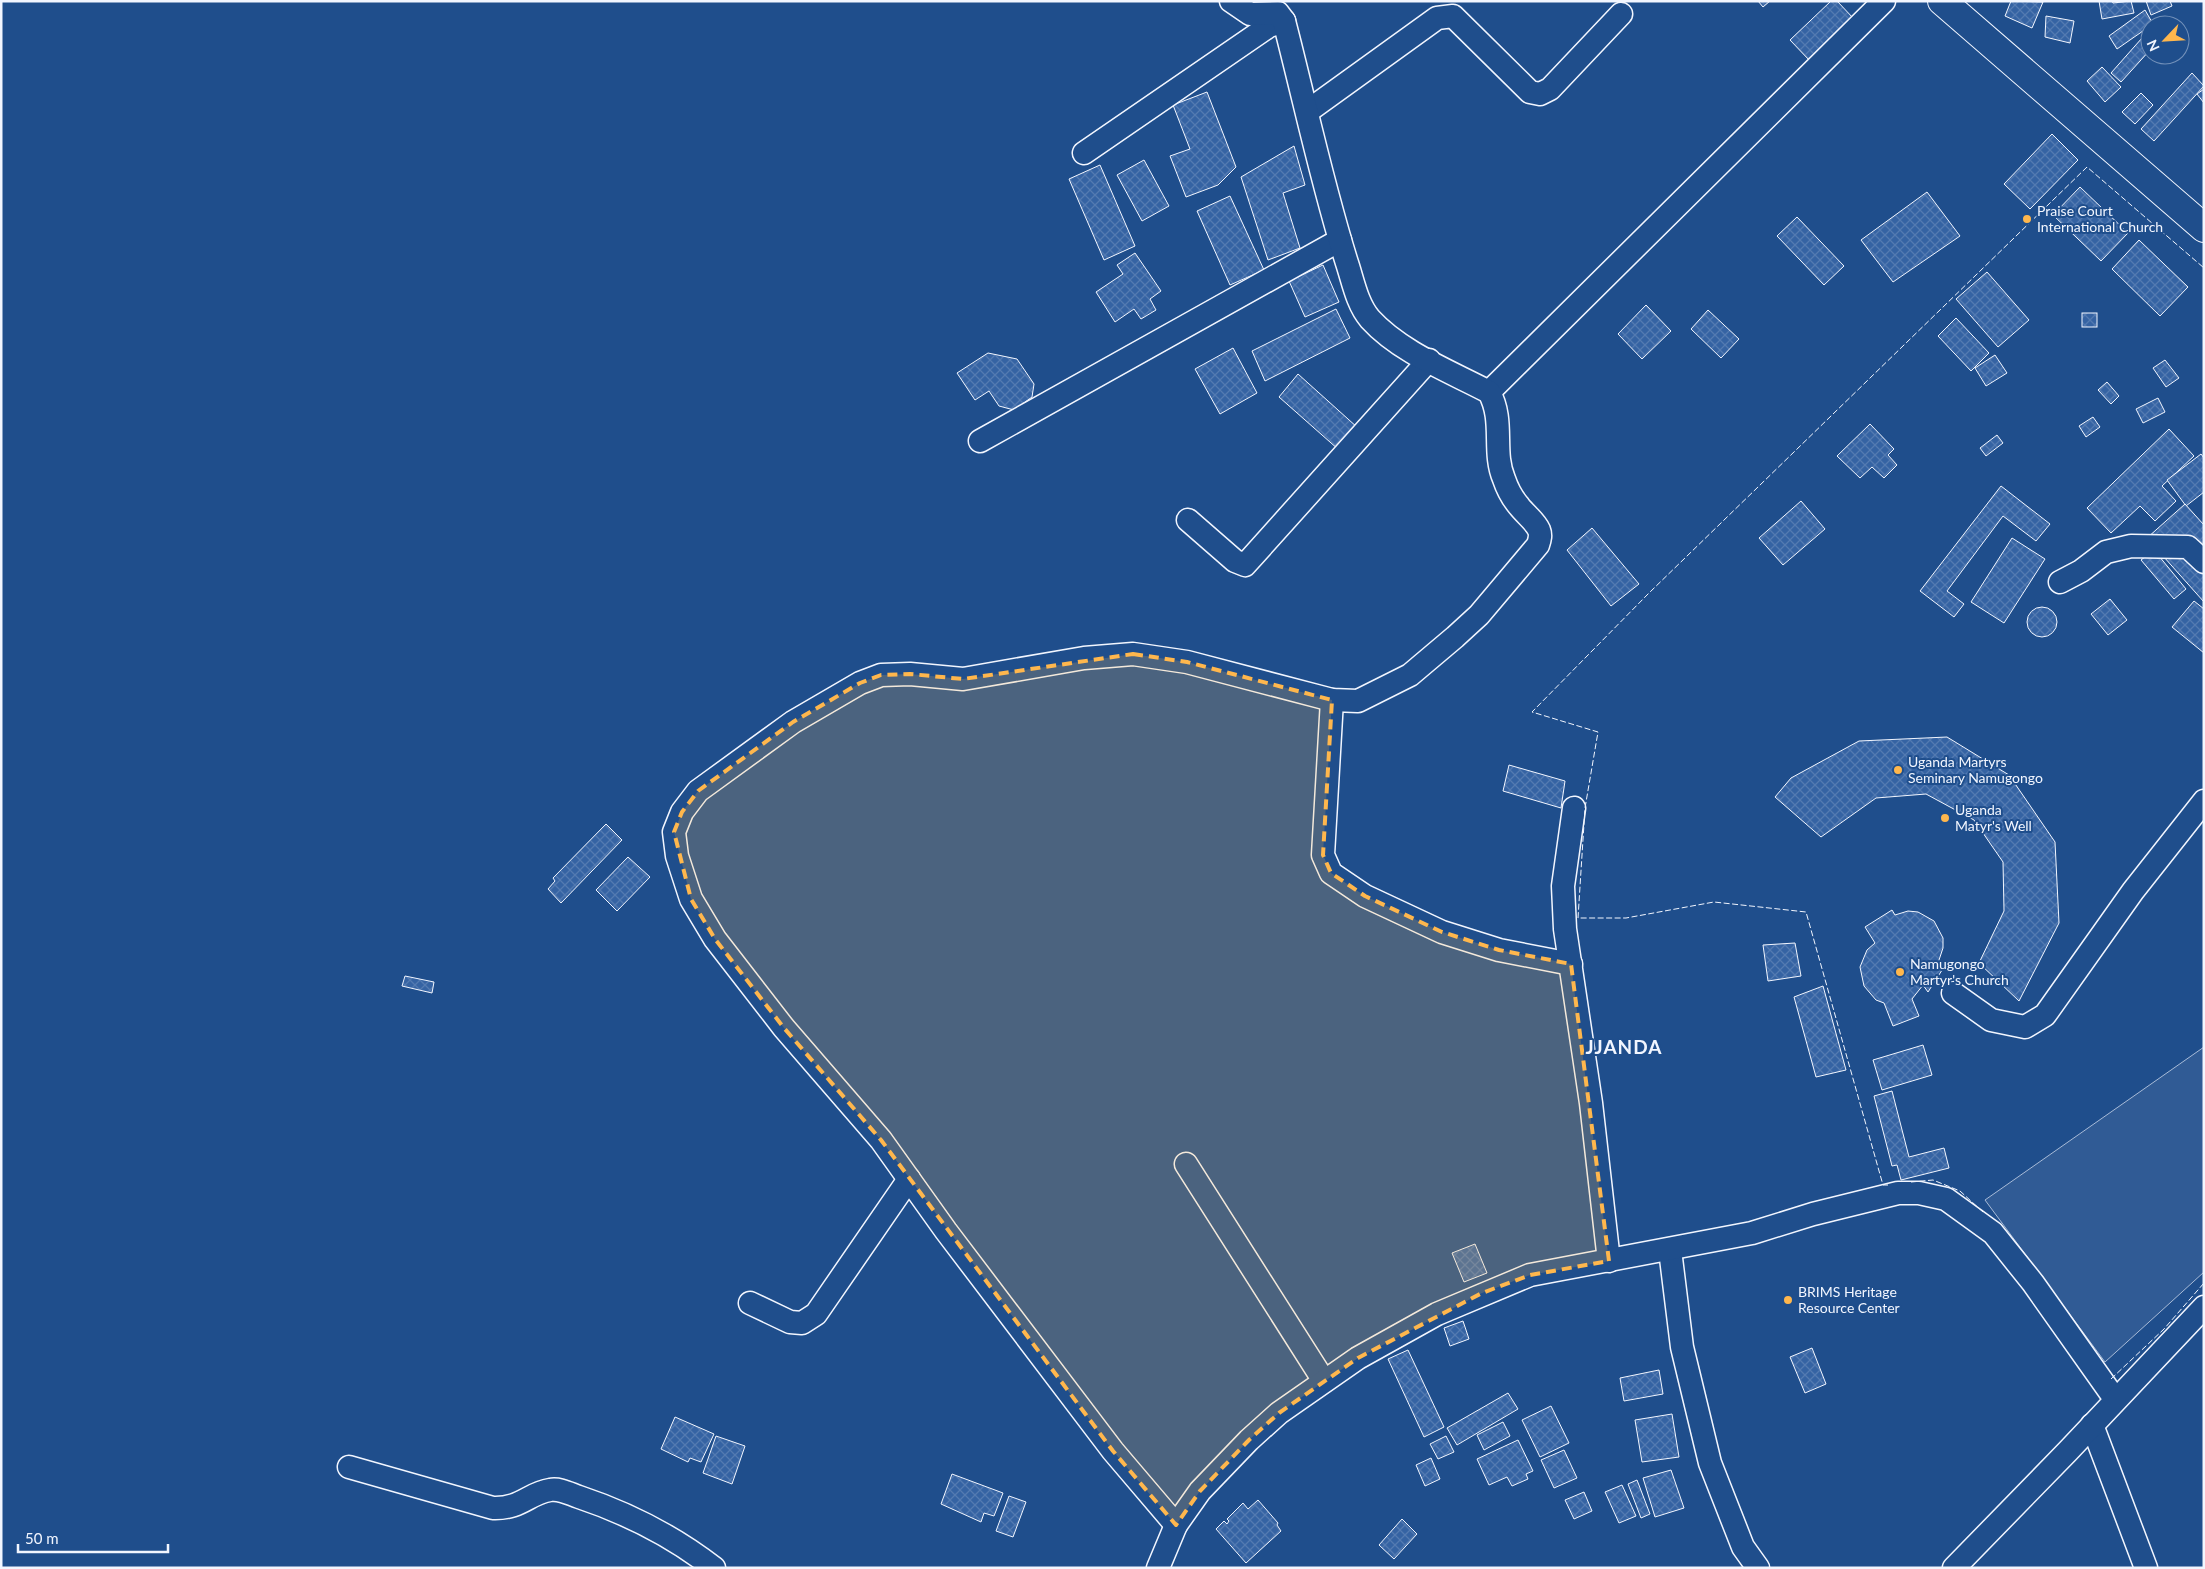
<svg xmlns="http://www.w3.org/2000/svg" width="2205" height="1569" font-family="Lato,sans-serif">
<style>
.pitch{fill:#305b95;stroke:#a8bbd7}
.building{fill:url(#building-cross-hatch);stroke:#f2f6ff}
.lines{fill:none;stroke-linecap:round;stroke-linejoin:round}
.minor-casing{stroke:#f2f6ff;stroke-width:25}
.major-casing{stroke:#f2f6ff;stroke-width:30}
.minor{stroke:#1f4e8c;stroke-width:22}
.major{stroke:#1f4e8c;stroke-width:28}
.fence{stroke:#f2f6ff;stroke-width:1;stroke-dasharray:6 2.5;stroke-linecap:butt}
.marked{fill:#ffb74d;fill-opacity:0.2;stroke:#ffb74d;stroke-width:4;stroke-dasharray:10 6;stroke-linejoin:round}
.poi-dot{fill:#ffb74d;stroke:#1f4e8c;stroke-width:2}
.labels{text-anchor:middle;stroke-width:4;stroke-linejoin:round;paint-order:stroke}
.poi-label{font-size:14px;fill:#f2f6ff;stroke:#1f4e8c;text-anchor:start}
.district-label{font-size:19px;font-weight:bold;letter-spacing:1px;fill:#f2f6ff;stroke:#1f4e8c}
</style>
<defs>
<pattern id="building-cross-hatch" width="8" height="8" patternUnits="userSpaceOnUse" patternTransform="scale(1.25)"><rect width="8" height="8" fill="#3563a3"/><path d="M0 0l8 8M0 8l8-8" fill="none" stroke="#537ab1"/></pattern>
</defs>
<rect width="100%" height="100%" fill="#1f4e8c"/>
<path class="pitch" d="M2204 1047V1272L2105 1362 1985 1200Z"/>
<g class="building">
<path d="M1758 1H1770L1763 7Z"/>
<path d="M1831 1H1837L1854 19 1810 61 1790 40Z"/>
<path d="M2011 1 2043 2 2032 28 2005 16Z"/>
<path d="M2099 1H2112L2113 3 2131 1 2134 13 2102 19Z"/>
<path d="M2146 1H2170L2172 6 2151 15Z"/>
<path d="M2145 10 2153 24 2117 49 2109 36Z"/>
<path d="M2046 16 2074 21 2070 43 2045 37Z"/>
<path d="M2150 29V50L2121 82 2111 73Z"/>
<path d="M2102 67 2121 87 2105 102 2087 81Z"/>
<path d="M2192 73 2204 86 2154 141 2141 129Z"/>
<path d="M2204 89V103L2197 94Z"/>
<path d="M1207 92 1236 167 1218 185 1186 197 1170 156 1190 149 1173 105Z"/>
<path d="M2141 93 2153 105 2135 124 2122 112Z"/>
<path d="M2052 134 2078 160 2030 209 2004 184Z"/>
<path d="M1294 146 1305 185 1283 193 1300 248 1268 260 1241 177Z"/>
<path d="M1144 160 1169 206 1142 221 1117 175Z"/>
<path d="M1100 165 1135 246 1104 260 1069 179Z"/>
<path d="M2080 187 2128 233 2101 261 2053 215Z"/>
<path d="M1927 192 1960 236 1893 282 1861 240Z"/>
<path d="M1230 196 1264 270 1230 285 1197 211Z"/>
<path d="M1797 217 1844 266 1824 285 1777 236Z"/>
<path d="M2139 240 2188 287 2160 316 2112 269Z"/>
<path d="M1135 253 1161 291 1150 299 1156 310 1141 319 1134 309 1115 322 1096 292 1123 274 1117 265Z"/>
<path d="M1323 265 1339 302 1305 317 1289 281Z"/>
<path d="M1987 272 2029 320 1998 347 1956 299Z"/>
<path d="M1646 305 1671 331 1642 359 1618 334Z"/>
<path d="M1336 309 1350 338 1265 381 1252 351Z"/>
<path d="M1708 310 1739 339 1721 358 1691 329Z"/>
<rect x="2082" y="313" width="15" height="14"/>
<path d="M1956 318 1989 353 1971 371 1938 336Z"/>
<path d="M1233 348 1257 393 1220 414 1195 369Z"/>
<path d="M988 353 1017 359 1034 384 1032 397 1014 410 999 406 989 391 975 400 957 373Z"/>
<path d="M1995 355 2007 373 1986 386 1975 368Z"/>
<path d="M2165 360 2179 378 2166 387 2153 368Z"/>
<path d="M1298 374 1358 428 1339 450 1279 397Z"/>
<path d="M2107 382 2119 396 2111 404 2098 390Z"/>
<path d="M2158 398 2165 412 2143 423 2136 409Z"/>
<path d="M2093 417 2100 427 2086 437 2079 426Z"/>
<path d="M1870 424 1894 449 1888 455 1897 465 1884 478 1872 467 1860 478 1837 456Z"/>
<path d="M2169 429 2194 456 2162 486 2176 501 2155 521 2140 506 2111 533 2087 508Z"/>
<path d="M1997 435 2003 443 1986 456 1980 448Z"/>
<path d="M2201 454 2204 458V492L2186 506 2167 480Z"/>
<path d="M2001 486 2050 524 2036 541 2003 516 1947 591 1964 604 1954 617 1920 591Z"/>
<path d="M1801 501 1825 529 1783 565 1759 538Z"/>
<path d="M2185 504 2204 525V602L2147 538Z"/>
<path d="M1592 528 1639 584 1611 606 1567 550Z"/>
<path d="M2012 538 2045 559 2004 623 1971 602Z"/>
<path d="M2154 550 2186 589 2174 599 2141 560Z"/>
<path d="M2110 599 2127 620 2108 635 2091 614Z"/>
<path d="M2194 601 2204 609V653L2172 627Z"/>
<circle cx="2042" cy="622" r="15"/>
<path d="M1947 737 2009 775 2055 842 2059 923 2019 1001 1979 963 2004 911 2003 862 1974 820 1926 794 1876 798 1821 837 1775 797 1791 778 1859 741Z"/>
<path d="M1509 765 1565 781 1561 808 1503 791Z"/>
<path d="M606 824 622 840 561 903 548 889 555 881 553 878Z"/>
<path d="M628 857 650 877 617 911 596 890Z"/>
<path d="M1892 910 1895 915 1908 911 1918 912 1934 921 1943 938V948L1939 960 1944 967 1928 992 1923 985 1912 999 1919 1016 1893 1026 1884 1003 1876 1000 1864 986 1860 967 1867 950 1875 943 1865 927Z"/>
<path d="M1795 943 1801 976 1768 981 1763 945Z"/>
<path d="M405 976 434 982 432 993 402 986Z"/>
<path d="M1823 986 1846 1070 1816 1077 1794 997Z"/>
<path d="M1923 1045 1932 1075 1882 1090 1873 1060Z"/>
<path d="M1892 1091 1909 1157 1944 1148 1949 1168 1901 1180 1897 1165 1892 1166 1874 1096Z"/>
<path d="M1475 1244 1487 1273 1464 1282 1452 1253Z"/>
<path d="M1463 1321 1469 1339 1450 1346 1444 1328Z"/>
<path d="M1812 1348 1826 1384 1805 1393 1790 1357Z"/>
<path d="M1408 1350 1444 1427 1424 1437 1388 1359Z"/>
<path d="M1659 1370 1663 1394 1624 1401 1620 1378Z"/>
<path d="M1508 1393 1518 1409 1457 1445 1447 1428Z"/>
<path d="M1551 1406 1569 1443 1540 1457 1522 1420Z"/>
<path d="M1672 1414 1679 1457 1642 1462 1635 1420Z"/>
<path d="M675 1417 714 1434 701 1462 690 1458 688 1462 661 1449Z"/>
<path d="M1503 1422 1510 1436 1484 1450 1477 1435Z"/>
<path d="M716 1436 745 1446 732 1484 703 1473Z"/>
<path d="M1446 1436 1454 1452 1438 1459 1430 1444Z"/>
<path d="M1518 1440 1533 1471 1526 1474 1528 1479 1512 1486 1507 1477 1489 1485 1477 1459Z"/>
<path d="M1564 1450 1577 1478 1554 1488 1541 1460Z"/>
<path d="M1431 1458 1440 1479 1425 1486 1416 1465Z"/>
<path d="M1671 1470 1684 1508 1655 1517 1643 1478Z"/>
<path d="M952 1474 1003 1493 994 1516 984 1513 981 1522 941 1504Z"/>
<path d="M1637 1480 1650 1514 1641 1518 1628 1484Z"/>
<path d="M1622 1485 1636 1516 1619 1523 1605 1492Z"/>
<path d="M1584 1492 1592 1511 1574 1519 1565 1500Z"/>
<path d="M1009 1496 1026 1502 1013 1537 996 1531Z"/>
<path d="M1258 1500 1278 1523 1277 1525 1281 1531 1246 1563 1216 1529 1224 1521 1227 1524 1229 1521 1227 1519 1243 1503 1248 1509Z"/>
<path d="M1402 1519 1417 1534 1394 1559 1379 1545Z"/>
</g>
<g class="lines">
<g class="minor-casing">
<g id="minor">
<path d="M1308 111 1437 18 1453 16 1530 92 1540 94 1550 89 1621 14"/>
<path d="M1084 153 1269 26 1284 21"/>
<path d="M1489 392 1884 1"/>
<path d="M980 441 1340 240"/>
<path d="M1188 520 1235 561 1245 565 1429 360"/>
<path d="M2060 582 2081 571 2106 552 2131 546 2188 547 2204 562"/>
<path d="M1332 700 1323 855 1331 873 1365 896 1442 932 1499 950 1571 964"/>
<path d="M1574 808 1563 886 1565 929 1591 1103 1609 1261"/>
<path d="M1953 993 1991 1020 2025 1027 2045 1015 2133 891 2204 801"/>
<path d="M1186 1164 1324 1381"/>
<path d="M1670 1250 1682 1347 1710 1463 1743 1547 1758 1568"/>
<path d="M750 1303 790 1322 802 1323 816 1314 909 1179"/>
<path d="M2092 1425 2146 1568"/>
<path d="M349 1467 493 1508C521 1509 529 1493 550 1490 560 1488 570 1494 579 1497 627 1513 674 1537 714 1568"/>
<path d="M1176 1525 1113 1451 946 1231 881 1140 784 1028 715 939 691 899 677 856 674 832 682 812 698 791 793 722 860 683 881 675 910 674 963 679 1084 658 1133 654 1187 662 1332 700 1358 701 1410 675 1455 637 1479 615 1538 545C1540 539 1541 535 1539 530 1535 521 1525 514 1519 506 1513 499 1507 488 1504 479 1492 451 1505 421 1489 392 1449 371 1400 352 1370 319 1357 304 1353 281 1347 263 1322 184 1305 102 1284 21L1278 13 1250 14 1231 1"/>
<path d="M1158 1568 1176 1525 1200 1491 1249 1440 1279 1413 1358 1358 1437 1314 1530 1275 1752 1233 1813 1214 1898 1193H1919L1946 1199 1993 1233 2033 1283 2115 1399"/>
<path d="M1954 1568 2068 1451 2204 1307"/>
</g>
</g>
<g class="major-casing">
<path id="major" d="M1942 1 2204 228"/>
</g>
<use href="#minor" class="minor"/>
<use href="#major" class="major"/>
<g class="fence">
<path d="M1911 1182 1933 1180 1960 1191 1983 1212"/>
<path d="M1888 1185H1883L1806 912 1714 902 1626 918H1578L1585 808 1598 732 1532 712 1649 593 2087 167 2204 268"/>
<path d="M2111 1379 2164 1329 2204 1283"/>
</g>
</g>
<path class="marked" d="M1133 654 1187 662 1332 700 1323 855 1331 873 1365 896 1442 932 1499 950 1571 964 1609 1261 1530 1275 1482 1293 1358 1358 1279 1413 1249 1440 1200 1491 1176 1525 1113 1451 881 1140 784 1028 715 939 691 899 674 832 682 812 698 791 793 722 860 683 881 675 910 674 963 679Z"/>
<g class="poi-dot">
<circle cx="2027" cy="219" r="5"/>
<circle cx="1898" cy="770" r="5"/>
<circle cx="1945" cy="818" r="5"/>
<circle cx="1900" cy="972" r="5"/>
<circle cx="1788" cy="1300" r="5"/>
</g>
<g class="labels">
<g class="poi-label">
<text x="2037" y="216">Praise Court<tspan x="2037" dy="16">International Church</tspan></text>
<text x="1908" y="767">Uganda Martyrs<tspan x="1908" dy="16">Seminary Namugongo</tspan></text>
<text x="1955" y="815">Uganda<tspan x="1955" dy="16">Matyr's Well</tspan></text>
<text x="1910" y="969">Namugongo<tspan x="1910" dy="16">Martyr's Church</tspan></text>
<text x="1798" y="1297">BRIMS Heritage<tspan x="1798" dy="16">Resource Center</tspan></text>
</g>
<g class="district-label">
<text x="1624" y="1054">JJANDA</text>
</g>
</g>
<rect width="2205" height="1569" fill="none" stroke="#f2f6ff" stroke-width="5"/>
<g transform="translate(2165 40) rotate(245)"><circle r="24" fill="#1f4e8c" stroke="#7391ba"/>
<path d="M0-4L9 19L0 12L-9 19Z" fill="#ffb74d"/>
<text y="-8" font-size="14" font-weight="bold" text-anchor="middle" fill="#f2f6ff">N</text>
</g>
<path d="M18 1544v8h150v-8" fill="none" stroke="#f2f6ff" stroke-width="2.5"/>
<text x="25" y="1544" font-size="15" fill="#f2f6ff" stroke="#1f4e8c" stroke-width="4" paint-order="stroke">50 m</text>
</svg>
